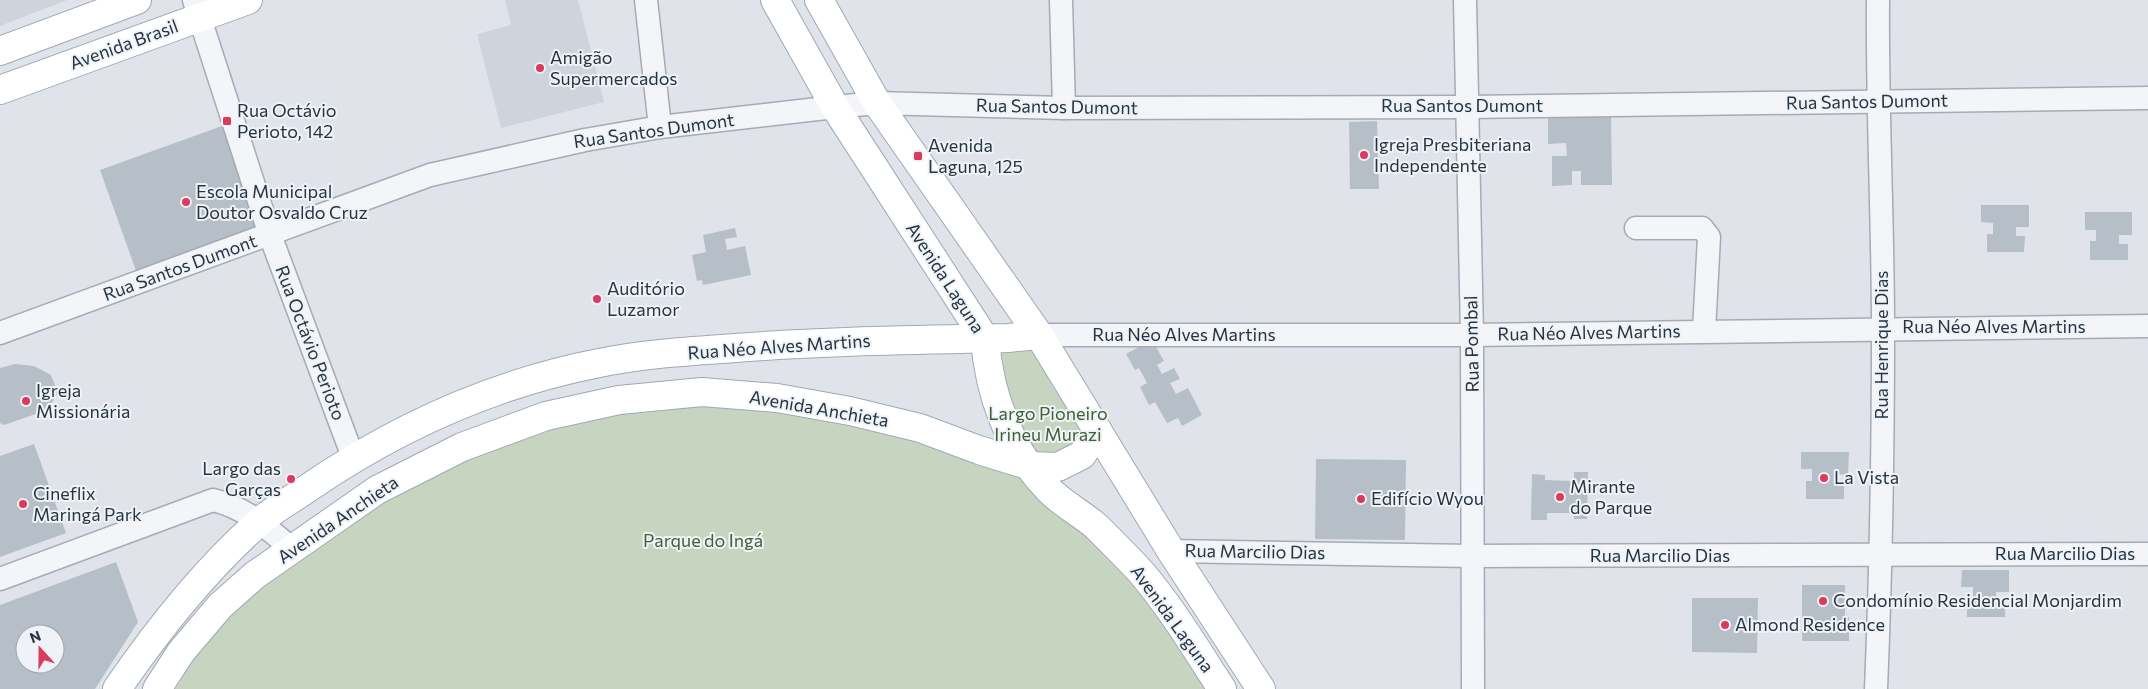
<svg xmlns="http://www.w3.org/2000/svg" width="2148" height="689" font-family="Commissioner,sans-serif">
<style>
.built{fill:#cdd4dc}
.green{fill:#c7d5c0}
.building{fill:#b6bec8;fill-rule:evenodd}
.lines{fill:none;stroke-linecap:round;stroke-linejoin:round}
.minor-casing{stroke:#a5abb5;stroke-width:25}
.major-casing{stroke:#9ea9b7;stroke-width:30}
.minor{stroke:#f3f5f8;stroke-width:22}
.major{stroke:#fff;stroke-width:28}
.poi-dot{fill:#da3a5c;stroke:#eff3f7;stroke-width:2}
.labels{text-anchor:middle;stroke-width:4;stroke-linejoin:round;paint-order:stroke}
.street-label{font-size:18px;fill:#273343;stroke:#eff3f7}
.poi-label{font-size:18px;fill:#273343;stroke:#eff3f7;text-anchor:start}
.park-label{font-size:18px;fill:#3e6033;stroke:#eff3f7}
</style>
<rect width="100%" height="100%" fill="#e0e4ea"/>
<g class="built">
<path d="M0 0H67L0 26Z"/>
<path d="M505 0H578L604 102 501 128 477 34 511 25Z"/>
</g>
<path class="green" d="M1039 335 1098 431 1032 466 1097 528 1222 689H165L223 614 377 490 546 416 777 398 1030 466 985 339Z"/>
<g class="building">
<path d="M1611 113 1612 185H1581V171H1572V185L1552 186V156H1567L1566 143 1548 144V114Z"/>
<path d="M1377 121 1379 189H1350L1349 122Z"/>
<path d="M233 122 270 235 140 282 100 170Z"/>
<path d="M1981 205H2029V227H2016V236H2025L2024 252H1987V234H1993V223L1981 222Z"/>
<path d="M2085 212H2132V235H2119V244H2128V260H2090V241H2096V230H2085Z"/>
<path d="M735 228 737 237 725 239 727 250 745 246 751 275 703 285 702 280 697 281 692 255 706 252 703 235Z"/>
<path d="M1152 340 1164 361 1157 365 1162 374 1174 368 1180 379 1170 383 1176 394 1188 388 1202 415 1182 426 1178 418 1167 423 1155 402 1149 405 1140 387 1147 383 1139 368 1135 370 1126 354Z"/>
<path d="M15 364 34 366 51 375 58 393 47 410 4 425 0 423V368Z"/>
<path d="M34 444 66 533 0 557V456Z"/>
<path d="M1801 452H1849L1848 475 1835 474V483H1844V499H1806V481H1812V469H1801Z"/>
<path d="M1316 459 1406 460 1405 540 1315 539Z"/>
<path d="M1574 472H1588L1587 519H1574V513H1547V520H1531L1532 474 1545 475V480L1574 481Z"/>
<path d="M116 562 138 622 95 689H0V605ZM25 634H55V664H25Z"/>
<path d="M1962 570H2009V592H1996V601H2005V617H1967V599H1973V587H1961Z"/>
<path d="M1802 585H1845V617H1849V641H1802Z"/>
<path d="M1692 598H1758L1757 653 1692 652Z"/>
</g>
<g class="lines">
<g class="minor-casing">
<g id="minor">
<path d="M194 0 270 235 353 457"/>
<path d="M646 0 660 127"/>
<path d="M1061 0 1064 108"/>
<path d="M1465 0 1472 335 1473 689"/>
<path d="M1636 228H1702L1709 237 1704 331"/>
<path d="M0 333 430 175 585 140 660 127 835 107 877 103 1064 108 1467 107 2148 98"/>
<path d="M1039 335H1472L2148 326"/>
<path d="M1171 551 1472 556 2148 554"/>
<path d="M0 579 213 500C245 507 269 529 293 550"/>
<path d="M1876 689C1881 569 1883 449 1883 329 1883 220 1877 110 1878 0"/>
</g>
</g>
<g class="major-casing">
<g id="major">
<path d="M775 0 835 107 985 339C989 394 1009 449 1049 490 1063 504 1082 514 1097 527 1111 541 1126 556 1140 571 1171 607 1196 649 1222 689"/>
<path d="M819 0 877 103 1039 335 1171 551 1261 689"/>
<path d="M0 51 137 0"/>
<path d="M0 90 248 0"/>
<path d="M117 689C158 629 203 572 258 523 272 510 291 500 308 488 397 427 492 384 599 363 643 354 690 351 735 348 826 341 917 340 1008 338L1039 335"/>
<path d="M157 689 181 652 220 606 255 575 377 490 462 447 546 416 619 400 702 392 777 398 850 411 920 428 979 450 1031 466 1058 467 1082 455 1098 431"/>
</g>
</g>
<use href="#minor" class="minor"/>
<use href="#major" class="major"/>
</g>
<g class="poi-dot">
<circle cx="540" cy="68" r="5"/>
<rect x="222" y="116" width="10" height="10" rx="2.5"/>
<circle cx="1364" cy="155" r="5"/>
<rect x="913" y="151" width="10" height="10" rx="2.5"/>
<circle cx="186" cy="202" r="5"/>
<circle cx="597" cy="299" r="5"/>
<circle cx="26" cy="401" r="5"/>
<circle cx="1824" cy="478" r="5"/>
<circle cx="291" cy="479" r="5"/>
<circle cx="1560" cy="497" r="5"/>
<circle cx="1361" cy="499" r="5"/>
<circle cx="23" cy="504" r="5"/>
<circle cx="1823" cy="601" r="5"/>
<circle cx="1725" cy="625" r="5"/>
</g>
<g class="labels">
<g class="street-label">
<text transform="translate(124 45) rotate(-20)" y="6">Avenida Brasil</text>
<text transform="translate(1867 102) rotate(-1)" y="6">Rua Santos Dumont</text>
<text x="1462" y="112">Rua Santos Dumont</text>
<text transform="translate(1057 107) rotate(1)" y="6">Rua Santos Dumont</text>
<text transform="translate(654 131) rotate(-8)" y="6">Rua Santos Dumont</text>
<text transform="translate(180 268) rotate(-20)" y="6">Rua Santos Dumont</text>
<text transform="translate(945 278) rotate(57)" y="6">Avenida Laguna</text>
<text x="1994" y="333">Rua Néo Alves Martins</text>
<text transform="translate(1589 333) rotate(-1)" y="6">Rua Néo Alves Martins</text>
<text x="1184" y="341">Rua Néo Alves Martins</text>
<text transform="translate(310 343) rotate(69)" y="6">Rua Octávio Perioto</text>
<text transform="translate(1472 344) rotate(-91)" y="6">Rua Pombal</text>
<text transform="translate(1882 345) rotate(-90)" y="6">Rua Henrique Dias</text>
<text transform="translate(779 347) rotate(-4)" y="6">Rua Néo Alves Martins</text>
<text transform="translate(819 409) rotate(10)" y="6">Avenida Anchieta</text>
<text transform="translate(338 520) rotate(-34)" y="6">Avenida Anchieta</text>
<text transform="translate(1255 552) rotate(1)" y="6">Rua Marcilio Dias</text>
<text x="2065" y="560">Rua Marcilio Dias</text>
<text x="1660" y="562">Rua Marcilio Dias</text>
<text transform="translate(1172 619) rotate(54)" y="6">Avenida Laguna</text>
</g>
<g class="poi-label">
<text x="550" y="64">Amigão<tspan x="550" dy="21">Supermercados</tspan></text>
<text x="237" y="117">Rua Octávio<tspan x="237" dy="21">Perioto, 142</tspan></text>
<text x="1374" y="151">Igreja Presbiteriana<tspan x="1374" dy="21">Independente</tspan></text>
<text x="928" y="152">Avenida<tspan x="928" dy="21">Laguna, 125</tspan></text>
<text x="196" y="198">Escola Municipal<tspan x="196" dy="21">Doutor Osvaldo Cruz</tspan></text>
<text x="607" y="295">Auditório<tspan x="607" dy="21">Luzamor</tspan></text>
<text x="36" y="397">Igreja<tspan x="36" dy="21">Missionária</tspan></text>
<text x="281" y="475" text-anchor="end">Largo das<tspan x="281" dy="21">Garças</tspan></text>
<text x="1834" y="484">La Vista</text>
<text x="1570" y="493">Mirante<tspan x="1570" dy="21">do Parque</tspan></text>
<text x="33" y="500">Cineflix<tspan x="33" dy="21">Maringá Park</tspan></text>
<text x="1371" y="505">Edifício Wyou</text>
<text x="1833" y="607">Condomínio Residencial Monjardim</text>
<text x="1735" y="631">Almond Residence</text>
</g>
<g class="park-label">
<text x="1048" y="420">Largo Pioneiro<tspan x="1048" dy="21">Irineu Murazi</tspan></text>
<text x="703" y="547">Parque do Ingá</text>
</g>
</g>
<g transform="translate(40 649) rotate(339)"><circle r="24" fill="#eff3f7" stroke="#9fa6af"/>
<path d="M0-4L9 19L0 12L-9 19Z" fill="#da3a5c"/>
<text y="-8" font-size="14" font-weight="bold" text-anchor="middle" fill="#273343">N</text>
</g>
</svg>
